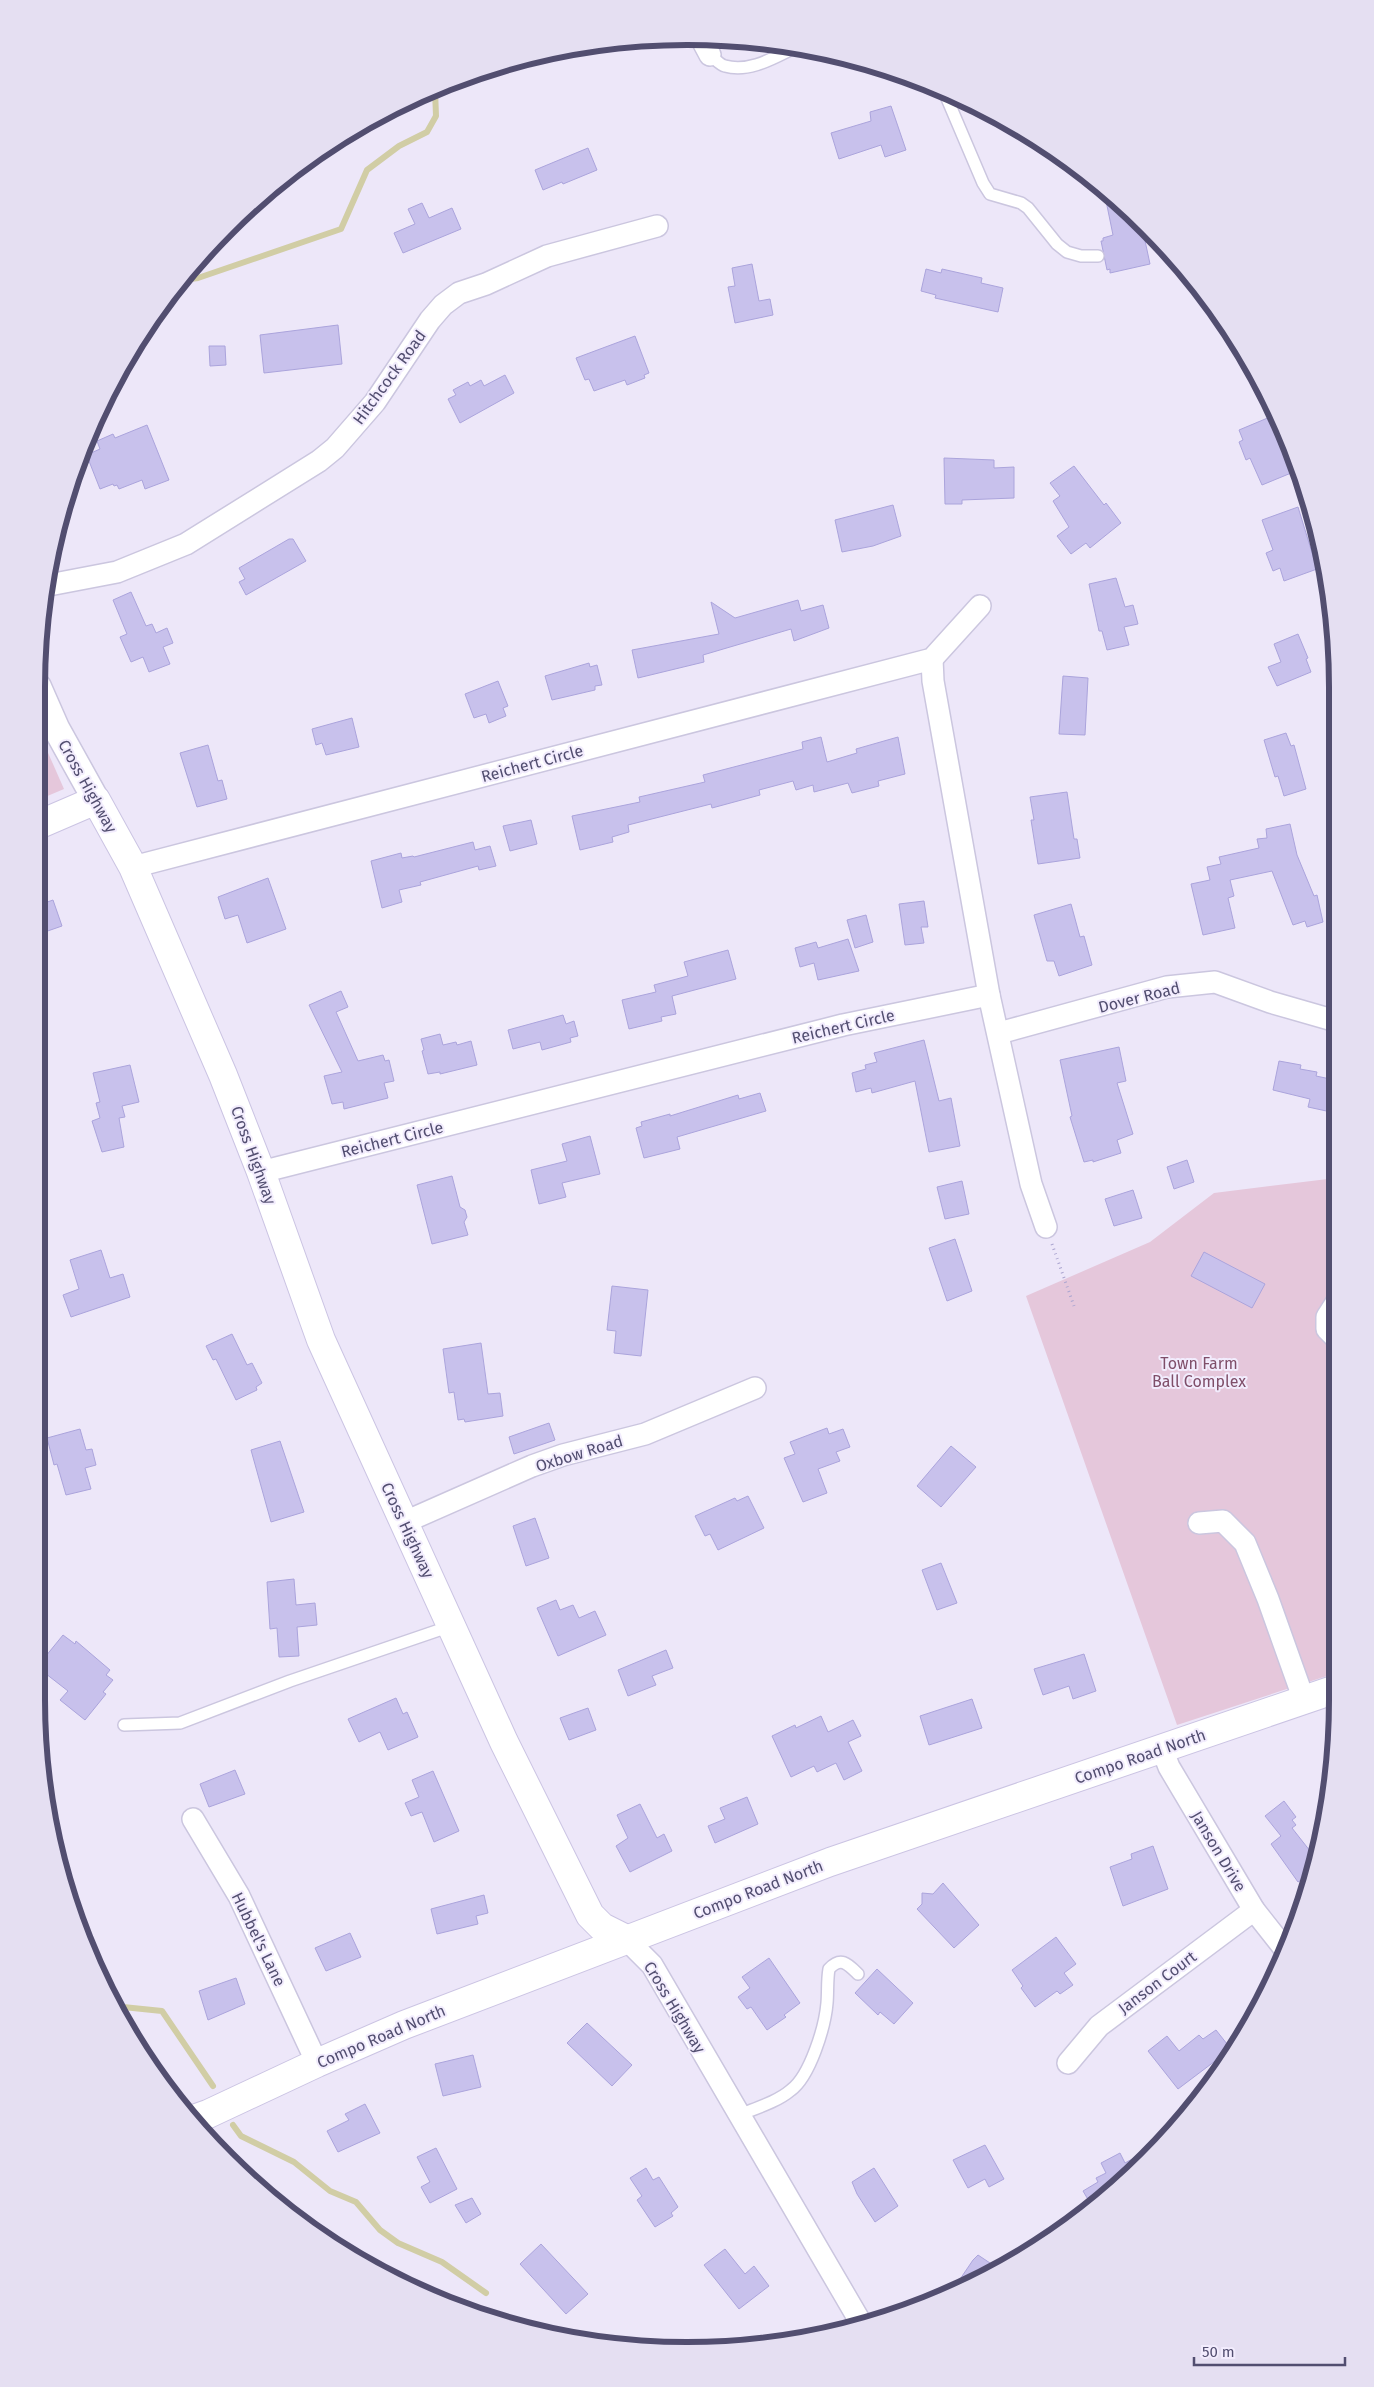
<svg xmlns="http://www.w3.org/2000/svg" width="1374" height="2387" font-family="'Fira Sans',sans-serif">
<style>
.green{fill:#e5c7db}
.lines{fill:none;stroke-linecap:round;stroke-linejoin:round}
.stream{stroke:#d1cda5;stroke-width:6}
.building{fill:#c8c1ec;stroke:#aba4dc}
.service-casing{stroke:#cbc6df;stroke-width:14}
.minor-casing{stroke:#cbc6df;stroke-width:24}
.tertiary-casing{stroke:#cbc6df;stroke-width:29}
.secondary-casing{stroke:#cbc4e3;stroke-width:30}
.path{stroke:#aba5d0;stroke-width:3;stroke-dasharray:1 4;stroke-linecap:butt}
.service{stroke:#fff;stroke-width:11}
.minor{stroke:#fff;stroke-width:21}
.tertiary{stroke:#fff;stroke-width:26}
.secondary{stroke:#fff;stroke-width:28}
.labels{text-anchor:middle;stroke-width:4;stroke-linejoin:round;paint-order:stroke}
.street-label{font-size:16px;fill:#524e70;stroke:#f2ecfd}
.park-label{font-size:16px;fill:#7f4e69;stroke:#f2ecfd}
.rim{fill:none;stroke:#524e70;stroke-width:6}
</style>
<rect width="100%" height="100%" fill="#ede7f9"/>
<g class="green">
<path d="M38 730 64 789 38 800Z"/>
<path d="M1336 1178V1673L1177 1725 1026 1296 1150 1242 1214 1193Z"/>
</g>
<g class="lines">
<g class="stream">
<path d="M183 280 198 278 341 229 367 170 399 146 427 132 436 116 435 90 437 86"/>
<path d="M112 2002 123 2007 162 2011 213 2086"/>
<path d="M233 2125 241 2136 294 2162 330 2191 356 2202 380 2230 398 2243 442 2262 486 2293"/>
</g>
</g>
<g class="building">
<path d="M891 106 906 150 885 157 881 145 839 159 831 133 871 121 870 112Z"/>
<path d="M588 148 597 170 563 184 562 182 543 190 535 170Z"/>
<path d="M1104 191 1141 222 1150 264 1110 273V269L1107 270 1101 241H1103V238L1113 235Z"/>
<path d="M422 203 429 218 452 208 461 229 403 253 394 233 415 224 408 209Z"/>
<path d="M752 264 759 301 770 299 773 315 735 323 728 287 735 286 732 268Z"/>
<path d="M926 269 941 273 942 269 982 278 981 283 1003 288 998 312 935 298 936 295 921 291Z"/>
<path d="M338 325 342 364 264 373 260 335Z"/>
<path d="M635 336 649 373 644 375 645 378 627 385 625 380 594 391 589 379 585 380 576 358Z"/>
<path d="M209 346H225L226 365 210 366Z"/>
<path d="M505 375 514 393 460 423 448 399 456 395 453 390 468 382 470 386 481 380 484 386Z"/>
<path d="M1270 417 1296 471 1262 485 1250 458 1246 460 1239 442 1243 440 1239 430Z"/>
<path d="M147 425 169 480 145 489 142 480 119 489 117 485 114 486 113 484 100 489 89 461 91 453 100 449 97 441 113 434 115 438Z"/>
<path d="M944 458 994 460V468L1014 467V498L962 500V504H945Z"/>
<path d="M1074 466 1104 505 1106 503 1121 523 1090 548 1086 543 1071 554 1057 536 1069 527 1053 501 1060 496 1050 483Z"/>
<path d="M893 505 901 536 873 546 842 552 835 520Z"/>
<path d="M1298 507 1317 569 1284 581 1280 568 1273 571 1266 553 1273 550 1262 520Z"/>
<path d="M289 539H293L306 561 246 595 239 582 245 579 239 568Z"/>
<path d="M1116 578 1125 607 1133 605 1138 624 1124 627 1129 645 1107 650 1102 631H1099L1089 584Z"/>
<path d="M131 592 146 626 152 624 156 633 167 628 173 643 163 647 170 664 149 672 143 657 131 662 120 637 127 634 113 600Z"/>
<path d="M798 600 801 611 823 605 829 628 794 641 791 629 703 655 704 662 638 678 632 650 719 634 711 602 735 618Z"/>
<path d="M1298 634 1308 658 1306 659 1311 672 1277 686 1268 667 1281 662 1274 644Z"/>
<path d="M589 663 590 667 597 665 602 685 595 686V690L552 700 545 676Z"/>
<path d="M1063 676 1088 678 1085 735 1059 734Z"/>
<path d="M498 681 508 706 503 708 506 716 489 723 486 714 474 718 465 694Z"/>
<path d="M352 718 359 747 326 755 322 743 316 745 312 729Z"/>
<path d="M1286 733 1291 746 1294 745 1306 789 1284 796 1278 776 1275 777 1264 740Z"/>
<path d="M821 737 827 762 857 753 856 749 898 737 905 774 878 781 879 786 852 793 848 783 814 792 813 785 796 790 793 781 759 790 760 795 712 808 711 804 628 825 629 832 612 837 613 842 580 850 572 816 640 802 639 797 705 782 703 775 803 749 802 742Z"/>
<path d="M208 745 218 781 222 780 227 799 197 807 180 753Z"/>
<path d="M1067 792 1074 839H1077L1080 858 1038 864 1031 820H1034L1030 797Z"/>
<path d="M531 820 537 844 510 851 503 826Z"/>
<path d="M1290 824 1297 855 1314 896 1317 895 1323 922 1307 927 1305 921 1293 925 1272 871 1230 880 1234 896 1228 898 1235 928 1203 935 1191 884 1210 880 1207 867 1221 864 1219 857 1259 848 1257 839 1267 838 1266 829Z"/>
<path d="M473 842 475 850 490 846 496 866 479 870 478 866 420 882 421 885 399 890 402 902 382 908 371 861 401 853 402 858 413 856 414 857Z"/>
<path d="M268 878 286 929 247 943 238 915 225 919 218 897Z"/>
<path d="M53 900 62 926 39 934V905Z"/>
<path d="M924 901 928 927H921L924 943 905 945 899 904Z"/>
<path d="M1071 904 1080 937 1084 936 1092 965 1059 976 1054 961H1047L1034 915Z"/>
<path d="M866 915 873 942 855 948 847 920Z"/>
<path d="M848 939 859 971 818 980 814 963 800 967 795 948 816 942 818 948Z"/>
<path d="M728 950 736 979 672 996 676 1014 661 1017 662 1021 629 1029 622 1000 656 992 654 985 688 976 684 962Z"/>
<path d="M341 991 348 1007 336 1012 358 1061 383 1055 385 1061 389 1060 394 1081 384 1083 388 1098 344 1109 343 1102 332 1104 324 1076 342 1072 309 1005Z"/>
<path d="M563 1015 566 1024 574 1021 578 1036 570 1038 571 1042 542 1050 540 1042 513 1049 508 1030Z"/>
<path d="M440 1034 443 1045 456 1042 457 1045 471 1041 477 1065 440 1074V1072L428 1074 422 1051 424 1050 421 1039Z"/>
<path d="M924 1040 939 1101 951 1098 960 1146 929 1152 915 1081 872 1093 871 1088 856 1092 852 1073 866 1069 865 1065 877 1062 874 1053Z"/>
<path d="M1119 1047 1126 1081 1117 1083 1133 1134 1117 1140 1121 1153 1093 1162V1160L1084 1162 1070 1117 1072 1116 1060 1060Z"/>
<path d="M1279 1061 1301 1065 1300 1069 1317 1072 1316 1076 1335 1080 1332 1093 1335 1094 1331 1112 1308 1107 1310 1099 1273 1090Z"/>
<path d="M130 1065 139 1102 122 1106 125 1117 119 1118 124 1147 102 1152 92 1121 100 1118 96 1103 100 1102 93 1073Z"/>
<path d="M760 1093 766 1111 677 1137 680 1149 644 1158 636 1128 642 1126 641 1122 670 1114V1116L738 1095 739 1099Z"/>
<path d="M590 1136 600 1174 562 1183 566 1197 539 1204 531 1170 567 1161 562 1144Z"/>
<path d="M1187 1160 1194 1182 1174 1189 1167 1167Z"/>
<path d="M452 1176 460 1207 465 1210 467 1217 464 1222 468 1235 432 1244 417 1185Z"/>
<path d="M962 1181 969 1214 945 1219 937 1187Z"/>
<path d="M1133 1190 1142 1218 1114 1226 1105 1199Z"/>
<path d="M955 1239 972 1291 947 1301 929 1248Z"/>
<path d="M101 1250 110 1278 123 1274 130 1297 71 1317 63 1295 79 1289 70 1260Z"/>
<path d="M1204 1252 1265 1284 1252 1308 1191 1276Z"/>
<path d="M612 1286 648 1290 641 1356 614 1353 616 1331 607 1330Z"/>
<path d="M232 1334 247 1365 252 1363 262 1383 256 1387 257 1390 236 1400 216 1359 213 1360 206 1346Z"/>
<path d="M481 1343 488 1394 500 1393 503 1416 465 1422 464 1419 458 1420 454 1392 449 1393 443 1349Z"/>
<path d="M549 1423 555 1440 514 1454 509 1437Z"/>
<path d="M827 1428 829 1434 843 1429 850 1447 836 1452 840 1461 818 1469 827 1493 803 1502 784 1458 795 1454 790 1442Z"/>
<path d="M80 1429 86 1450 92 1449 96 1465 85 1468 91 1489 66 1495 57 1464 54 1465 47 1438Z"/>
<path d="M280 1441 304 1512 271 1522 251 1450Z"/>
<path d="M951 1446 976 1467 941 1507 917 1486Z"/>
<path d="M748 1496 764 1528 718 1550 710 1534 705 1536 695 1516 735 1498 737 1501Z"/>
<path d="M535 1518 549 1558 526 1566 513 1526Z"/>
<path d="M941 1563 957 1603 937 1610 922 1570Z"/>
<path d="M294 1579 296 1605 315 1603 317 1625 297 1627 299 1656 279 1657 277 1628 270 1629 267 1582Z"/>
<path d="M556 1600 560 1610 573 1605 579 1618 595 1611 606 1635 558 1656 537 1608Z"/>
<path d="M63 1635 75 1644 76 1641 110 1670 106 1675 113 1680 103 1692 106 1694 85 1720 60 1700 68 1691 41 1670V1662Z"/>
<path d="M666 1650 673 1668 652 1676 656 1685 628 1696 618 1670Z"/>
<path d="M1084 1654 1096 1691 1073 1699 1069 1686 1043 1695 1034 1669Z"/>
<path d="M396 1698 403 1714 407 1712 418 1737 388 1750 380 1732 359 1742 348 1719Z"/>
<path d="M972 1699 982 1728 929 1745 920 1716Z"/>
<path d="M588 1708 596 1730 569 1740 560 1718Z"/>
<path d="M821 1716 828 1732 853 1720 861 1736 848 1742 862 1771 844 1780 836 1763 817 1772 814 1766 791 1777 772 1736 795 1725 796 1728Z"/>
<path d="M235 1770 245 1794 209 1807 200 1784Z"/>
<path d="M433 1771 459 1831 434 1842 422 1812 411 1816 405 1803 419 1797 412 1780Z"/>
<path d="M747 1797 758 1824 715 1843 708 1826 725 1819 720 1808Z"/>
<path d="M1284 1801 1296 1817 1292 1820 1296 1825 1292 1828 1314 1856 1307 1889 1301 1880 1298 1882 1271 1844 1281 1836 1265 1816Z"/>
<path d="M640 1804 657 1838 664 1834 672 1851 630 1872 616 1846 628 1838 617 1815Z"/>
<path d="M1153 1846 1168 1889 1123 1906 1110 1867 1132 1859 1131 1854Z"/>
<path d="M943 1883 979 1925 954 1948 917 1909 922 1904V1893L933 1894Z"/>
<path d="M484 1895 488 1913 476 1916 478 1924 437 1934 431 1909Z"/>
<path d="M350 1933 361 1957 326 1971 315 1948Z"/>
<path d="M1056 1937 1076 1964 1064 1973 1073 1985 1060 1994 1057 1991 1035 2007 1021 1988 1023 1986 1012 1970Z"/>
<path d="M769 1958 800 2003 784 2015 786 2017 767 2030 751 2007 747 2009 738 1997 750 1988 742 1977Z"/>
<path d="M877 1969 913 2003 894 2024 880 2012 878 2015 855 1993Z"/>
<path d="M236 1978 245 2004 208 2020 199 1991Z"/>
<path d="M587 2023 632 2065 612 2086 567 2043Z"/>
<path d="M1216 2030 1231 2049 1178 2089 1148 2051 1167 2036 1179 2051 1199 2035 1203 2039Z"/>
<path d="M473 2055 481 2087 443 2096 435 2064Z"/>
<path d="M365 2104 380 2133 338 2152 327 2131 349 2120 345 2114Z"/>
<path d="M985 2145 1004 2179 989 2187 985 2179 968 2188 953 2160Z"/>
<path d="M436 2148 457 2189 430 2203 421 2187 430 2182 417 2157Z"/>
<path d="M1120 2153 1125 2163 1143 2153 1146 2157 1093 2208 1083 2191 1098 2182 1096 2178 1106 2173 1101 2163Z"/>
<path d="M646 2168 653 2180 659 2177 678 2207 671 2213 673 2216 655 2227 637 2200 642 2196 630 2178Z"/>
<path d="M874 2168 898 2206 875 2222 857 2194 852 2182Z"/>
<path d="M472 2198 481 2214 466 2223 455 2205Z"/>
<path d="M541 2244 588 2294 566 2314 520 2264Z"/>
<path d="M725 2249 745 2274 754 2266 769 2286 739 2309 704 2265Z"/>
<path d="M978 2255 999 2269 952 2291 973 2260Z"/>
</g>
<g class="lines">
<g class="service-casing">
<g id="service">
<path d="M710 55C714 58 720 65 725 66 750 73 775 57 796 47"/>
<path d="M943 89 983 183 990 194 1021 203 1028 208 1057 244 1067 252 1081 256H1098"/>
<path d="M124 1725 180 1723 290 1681 451 1626"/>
<path d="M739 2115C756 2108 777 2102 791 2090 810 2076 825 2027 827 2003 828 1992 827 1980 829 1969 841 1956 848 1964 858 1974"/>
</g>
</g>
<g class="minor-casing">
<g id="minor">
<path d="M701 38 710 55"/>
<path d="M49 585 117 572 186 544 319 461 335 448 375 402 430 320 443 305 459 293 486 284 547 256 657 226"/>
<path d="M932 659 933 681 989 995 1031 1184 1046 1227"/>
<path d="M133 867 932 659 980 606"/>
<path d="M999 1033 1167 987 1215 982 1270 1002 1336 1021"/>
<path d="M261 1172 843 1025 989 995"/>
<path d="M1336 1303 1327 1317V1329L1336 1338"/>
<path d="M405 1522 532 1466 563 1455 645 1434 755 1388"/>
<path d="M1199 1523 1223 1521 1245 1543 1268 1599 1304 1700"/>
<path d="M1162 1749 1169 1767 1254 1910 1284 1948"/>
<path d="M193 1819 239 1896 317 2063"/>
<path d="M626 1939 652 1965 861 2323"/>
<path d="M1068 2063 1099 2026 1254 1910"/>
</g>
</g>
<g class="tertiary-casing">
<path id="tertiary" d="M38 687 56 728 96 800"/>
</g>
<g class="secondary-casing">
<g id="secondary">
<path d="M38 825 96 800 133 867 223 1075 261 1172 321 1340 504 1742 590 1915 602 1927 626 1939"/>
<path d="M191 2120 208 2114 317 2063 404 2025 830 1862 1336 1689"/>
</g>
</g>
<path class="path" d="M1052 1244 1074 1306"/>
<use href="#service" class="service"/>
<use href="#minor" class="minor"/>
<use href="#tertiary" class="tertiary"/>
<use href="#secondary" class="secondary"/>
</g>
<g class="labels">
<g class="street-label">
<text transform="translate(389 377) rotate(-54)" y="6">Hitchcock Road</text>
<text transform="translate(532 763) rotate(-15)" y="6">Reichert Circle</text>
<text transform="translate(88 786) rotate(61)" y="6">Cross Highway</text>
<text transform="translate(1139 997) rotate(-14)" y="6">Dover Road</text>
<text transform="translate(843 1026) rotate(-13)" y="6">Reichert Circle</text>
<text transform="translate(392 1139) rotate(-14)" y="6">Reichert Circle</text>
<text transform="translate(254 1155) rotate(70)" y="6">Cross Highway</text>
<text transform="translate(579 1453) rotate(-17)" y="6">Oxbow Road</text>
<text transform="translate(408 1530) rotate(65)" y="6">Cross Highway</text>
<text transform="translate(1140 1756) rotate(-19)" y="6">Compo Road North</text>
<text transform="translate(1219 1851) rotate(59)" y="6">Janson Drive</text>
<text transform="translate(758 1889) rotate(-21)" y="6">Compo Road North</text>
<text transform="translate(259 1939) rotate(64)" y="6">Hubbel's Lane</text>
<text transform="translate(1157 1982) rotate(-37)" y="6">Janson Court</text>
<text transform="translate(675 2007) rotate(59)" y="6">Cross Highway</text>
<text transform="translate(381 2036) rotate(-23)" y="6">Compo Road North</text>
</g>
<g class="park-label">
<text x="1199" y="1369">Town Farm<tspan x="1199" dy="18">Ball Complex</tspan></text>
</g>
</g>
<path d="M0 0H1374V2387H0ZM687 45H687A642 642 0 0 1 1329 687V1700A642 642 0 0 1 687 2342H687A642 642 0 0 1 45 1700V687A642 642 0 0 1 687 45Z" fill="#e5dff2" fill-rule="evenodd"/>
<path class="rim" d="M687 45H687A642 642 0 0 1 1329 687V1700A642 642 0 0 1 687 2342H687A642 642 0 0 1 45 1700V687A642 642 0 0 1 687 45Z"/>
<path d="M1194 2357v8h151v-8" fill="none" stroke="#524e70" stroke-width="2.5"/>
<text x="1202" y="2357" font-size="15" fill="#524e70" stroke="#f2ecfd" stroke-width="4" paint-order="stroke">50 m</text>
</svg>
